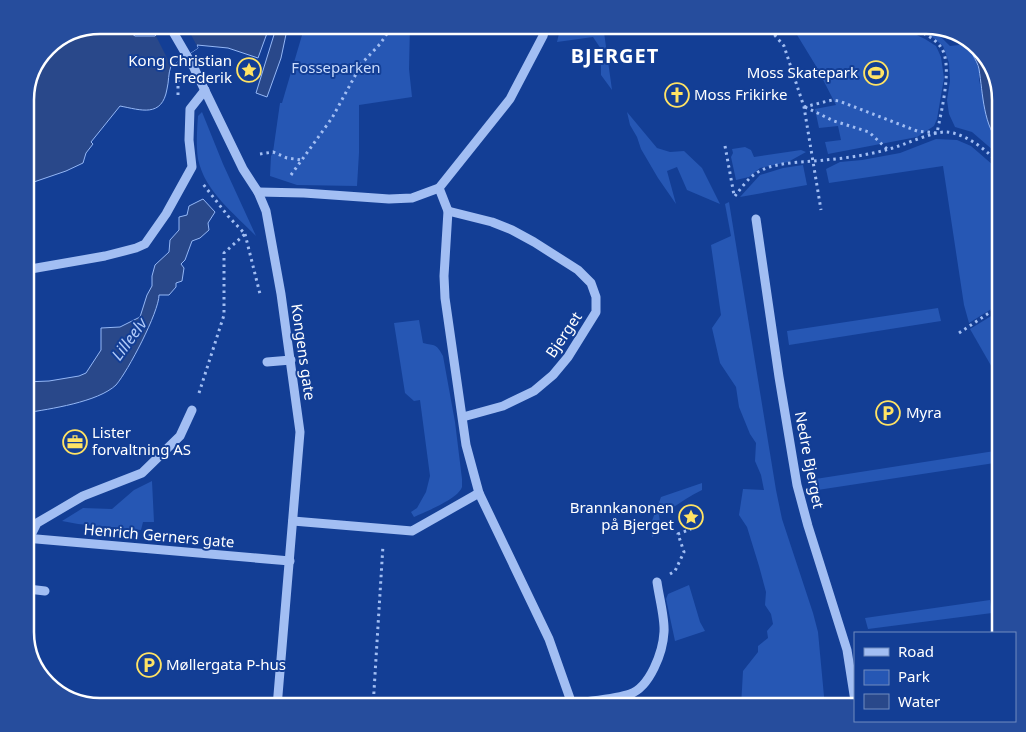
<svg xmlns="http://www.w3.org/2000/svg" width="1026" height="732" font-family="'Noto Sans',sans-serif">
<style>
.green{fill:#2657b4}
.water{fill:#29488a;stroke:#94b7f6}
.pier{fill:#133e95}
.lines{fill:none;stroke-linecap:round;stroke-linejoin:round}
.path{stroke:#a2bef3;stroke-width:3;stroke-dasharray:2.5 4;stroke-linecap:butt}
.minor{stroke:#a2bef3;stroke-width:9}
.labels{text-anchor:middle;stroke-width:4;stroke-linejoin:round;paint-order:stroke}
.poi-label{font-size:15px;fill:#fff;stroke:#133e95;text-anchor:start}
.park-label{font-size:15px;fill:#cadcfd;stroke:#133e95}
.street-label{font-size:15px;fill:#fff;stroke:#133e95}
.water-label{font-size:16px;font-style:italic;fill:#afc9f9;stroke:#133e95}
.district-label{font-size:20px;font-weight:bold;letter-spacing:1px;fill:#fff;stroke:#133e95}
.rim{fill:none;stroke:#fff;stroke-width:2.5}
</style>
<rect width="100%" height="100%" fill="#133e95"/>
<g class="green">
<path d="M305 25H410L409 69 412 97 359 105V153L357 186 297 185 270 176 271 156 273 152 280 103H282Z"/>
<path d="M561 25H603L612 90 601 75V49L593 37 557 42Z"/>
<path d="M791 25H851L880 35 886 25H896L925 39 936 46 941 57 944 78 937 119 934 126 917 137 828 154 825 142 841 140 838 126 819 128 815 109 836 105 816 66Z"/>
<path d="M915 25C930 25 940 36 950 46L969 44 979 70V80L991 129 1001 145V157L972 132 955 127 949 114 947 100 950 81 949 63 943 46 930 35Z"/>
<path d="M202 112 223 164 256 236C234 213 205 192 198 159 196 145 197 130 198 116Z"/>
<path d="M627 112 657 148 670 152 684 151 702 168 720 204 687 190 677 167 667 171 676 204 658 178 641 149 637 137 630 125Z"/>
<path d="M936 139 957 140 971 146 1001 172V303L969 323 964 305 943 166 829 183 826 169 840 162 862 160 900 153Z"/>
<path d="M745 147 751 150 754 157 801 150 806 152 788 162 760 168 749 177 736 180 731 157 733 153 732 149Z"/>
<path d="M803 165 807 185 740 197 760 175 783 168Z"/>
<path d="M729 202 776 490 782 519 813 613 818 632 825 707H741L743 671 758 652V646L768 638 767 631 773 624 771 614 765 605 766 592 759 566 747 527 739 515 743 489 764 490 761 475 755 461 756 443 750 434 739 407 736 387 720 363 712 328 721 315 711 245 731 236 725 204Z"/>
<path d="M938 308 941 321 789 345 787 331Z"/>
<path d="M1001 310V383L970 329Z"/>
<path d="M419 320 423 343C435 346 436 343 443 356L455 422 462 479C462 482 462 484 462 487 458 499 425 512 414 517L411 512 417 508 426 492 430 476 420 400 414 401 405 393 394 323Z"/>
<path d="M1001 450V462L811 491 809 480Z"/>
<path d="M152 481 154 522H143L141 530 78 524 62 521 83 508 112 509 134 490Z"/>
<path d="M702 483V490C687 497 674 508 659 515L661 530 652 537 650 526 661 497Z"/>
<path d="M689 585 700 622 705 631 675 641 666 599 668 594Z"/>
<path d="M990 600 992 613 868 629 865 618Z"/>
</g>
<g class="water">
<path d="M100 25H120L135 36H155L165 25H270L258 58 228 48 197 45 198 48 171 66C168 74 169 81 167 89 162 118 141 110 120 106L91 142 93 144 86 153 83 163 66 171 25 185V95L50 44Z"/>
<path d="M277 25H288L281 58 267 97 256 93Z"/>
<path d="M969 40H971L993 67 1001 100V145C983 126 983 94 979 69 977 59 968 51 969 40Z"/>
<path d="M203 199 215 212 208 223 209 230 200 238 192 241 185 260 181 264 184 268 182 281 176 283V287L169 295H159C159 312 128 371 116 385 98 402 50 409 25 413V382L49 381 79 376 86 373 101 350V328L120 327 140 317 147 295 152 286V276L155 265 169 252 170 240 179 230V217L187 215 189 206Z"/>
</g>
<path class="pier" d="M165 25H186L198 48 171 66 156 36Z"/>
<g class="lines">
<g class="path">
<path d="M766 25 784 46 804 107 821 210"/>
<path d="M879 34 883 25"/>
<path d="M178 95V79"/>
<path d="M804 107 832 100 839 101 917 131 937 133C941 112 954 63 940 46 932 36 919 31 908 25"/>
<path d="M805 107 834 121 869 132 888 150"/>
<path d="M725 146 734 195"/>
<path d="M260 154 273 152 287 158 302 160"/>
<path d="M291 175 332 118 362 63 380 44 393 25"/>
<path d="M735 196C742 187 750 175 762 170 777 162 808 162 825 160 846 158 869 155 889 149 905 145 933 131 947 132 967 134 990 152 1001 167"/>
<path d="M245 234 260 294"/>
<path d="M959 333 1001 305"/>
<path d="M199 393 224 315V253L245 234 228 216 203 184"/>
<path d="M670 574 675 571 684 552 678 534 691 529"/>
<path d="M373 707 383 545"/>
</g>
<g class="minor">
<path d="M169 25 194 68 243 169 258 192 266 211 281 294 300 432 277 707"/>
<path d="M439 188 448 211 444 276 445 298 466 445 479 493 549 639 573 707"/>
<path d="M258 192 304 193 389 199 412 198 439 188 510 99 543 36 546 25"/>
<path d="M448 211 492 222 512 230 534 242 578 270 591 283 596 297V312L568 357 553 375 534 391 503 406 463 417"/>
<path d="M756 219 779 377 797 485 808 526 847 650 855 701"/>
<path d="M25 270 105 256 136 248 145 244 166 214 192 167 189 140 190 109 205 90"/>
<path d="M267 362 291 360"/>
<path d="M293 521 412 531 479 493"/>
<path d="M25 538 290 561"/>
<path d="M28 589 45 591"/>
<path d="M29 650V539L37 523 83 496 142 473 180 436 192 410"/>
<path d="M572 704C588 701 616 699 630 694 650 687 663 652 664 632 665 618 659 597 657 582"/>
</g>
</g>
<defs>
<g id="sight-ring" transform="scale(1.25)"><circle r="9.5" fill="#133e95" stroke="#ffe364" stroke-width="1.5"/><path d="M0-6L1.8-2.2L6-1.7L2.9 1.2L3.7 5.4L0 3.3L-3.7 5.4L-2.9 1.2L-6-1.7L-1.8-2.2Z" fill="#ffe364"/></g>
<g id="stadium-ring" transform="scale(1.25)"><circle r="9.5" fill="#133e95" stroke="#ffe364" stroke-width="1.5"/><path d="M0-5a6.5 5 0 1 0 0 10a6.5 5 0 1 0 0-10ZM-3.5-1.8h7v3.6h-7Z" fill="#ffe364"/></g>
<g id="church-ring" transform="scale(1.25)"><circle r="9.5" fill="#133e95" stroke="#ffe364" stroke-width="1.5"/><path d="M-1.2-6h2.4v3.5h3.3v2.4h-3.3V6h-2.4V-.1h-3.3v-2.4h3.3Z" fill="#ffe364"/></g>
<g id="parking-ring" transform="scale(1.25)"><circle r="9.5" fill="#133e95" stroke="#ffe364" stroke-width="1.5"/><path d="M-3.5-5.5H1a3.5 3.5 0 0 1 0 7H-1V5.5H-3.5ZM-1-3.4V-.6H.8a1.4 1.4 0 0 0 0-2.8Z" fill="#ffe364"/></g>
<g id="office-ring" transform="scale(1.25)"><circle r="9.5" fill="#133e95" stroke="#ffe364" stroke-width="1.5"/><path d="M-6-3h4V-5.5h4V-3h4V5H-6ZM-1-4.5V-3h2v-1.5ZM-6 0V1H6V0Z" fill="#ffe364"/></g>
</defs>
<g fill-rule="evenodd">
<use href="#sight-ring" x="249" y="70"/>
<use href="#stadium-ring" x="876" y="73"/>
<use href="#church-ring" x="677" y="95"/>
<use href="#parking-ring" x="888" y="413"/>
<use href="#office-ring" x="75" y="442"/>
<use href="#sight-ring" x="691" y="517"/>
<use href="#parking-ring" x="149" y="665"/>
</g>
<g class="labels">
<g class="poi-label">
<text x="232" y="66" text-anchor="end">Kong Christian<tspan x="232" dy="17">Frederik</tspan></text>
<text x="858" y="78" text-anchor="end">Moss Skatepark</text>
<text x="694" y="100">Moss Frikirke</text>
<text x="906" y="418">Myra</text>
<text x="92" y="438">Lister<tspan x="92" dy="17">forvaltning AS</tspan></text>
<text x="674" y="513" text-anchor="end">Brannkanonen<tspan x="674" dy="17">på Bjerget</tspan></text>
<text x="166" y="670">Møllergata P-hus</text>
</g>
<g class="park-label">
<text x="336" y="73">Fosseparken</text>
</g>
<g class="street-label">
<text transform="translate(564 335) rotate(-56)" y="5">Bjerget</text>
<text transform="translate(303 352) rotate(82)" y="5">Kongens gate</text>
<text transform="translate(809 460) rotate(79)" y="5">Nedre Bjerget</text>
<text transform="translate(159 536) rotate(5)" y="5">Henrich Gerners gate</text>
</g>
<g class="water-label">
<text transform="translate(129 339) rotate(-54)" y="6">Lilleelv</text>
</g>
<g class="district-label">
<text x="615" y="63">BJERGET</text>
</g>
</g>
<path d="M0 0H1026V732H0ZM100 34H926A66 66 0 0 1 992 100V632A66 66 0 0 1 926 698H100A66 66 0 0 1 34 632V100A66 66 0 0 1 100 34Z" fill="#264d9d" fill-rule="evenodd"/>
<path class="rim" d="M100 34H926A66 66 0 0 1 992 100V632A66 66 0 0 1 926 698H100A66 66 0 0 1 34 632V100A66 66 0 0 1 100 34Z"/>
<rect x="854" y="632" width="162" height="90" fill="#133e95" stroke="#718bbf"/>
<rect x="864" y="648" width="25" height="8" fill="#a2bef3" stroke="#718bbf"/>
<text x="898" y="657" font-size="15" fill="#ffffff">Road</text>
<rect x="864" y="670" width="25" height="15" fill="#2657b4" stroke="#718bbf"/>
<text x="898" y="682" font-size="15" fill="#ffffff">Park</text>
<rect x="864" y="694" width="25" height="15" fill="#29488a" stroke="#718bbf"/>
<text x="898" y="707" font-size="15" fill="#ffffff">Water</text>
</svg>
